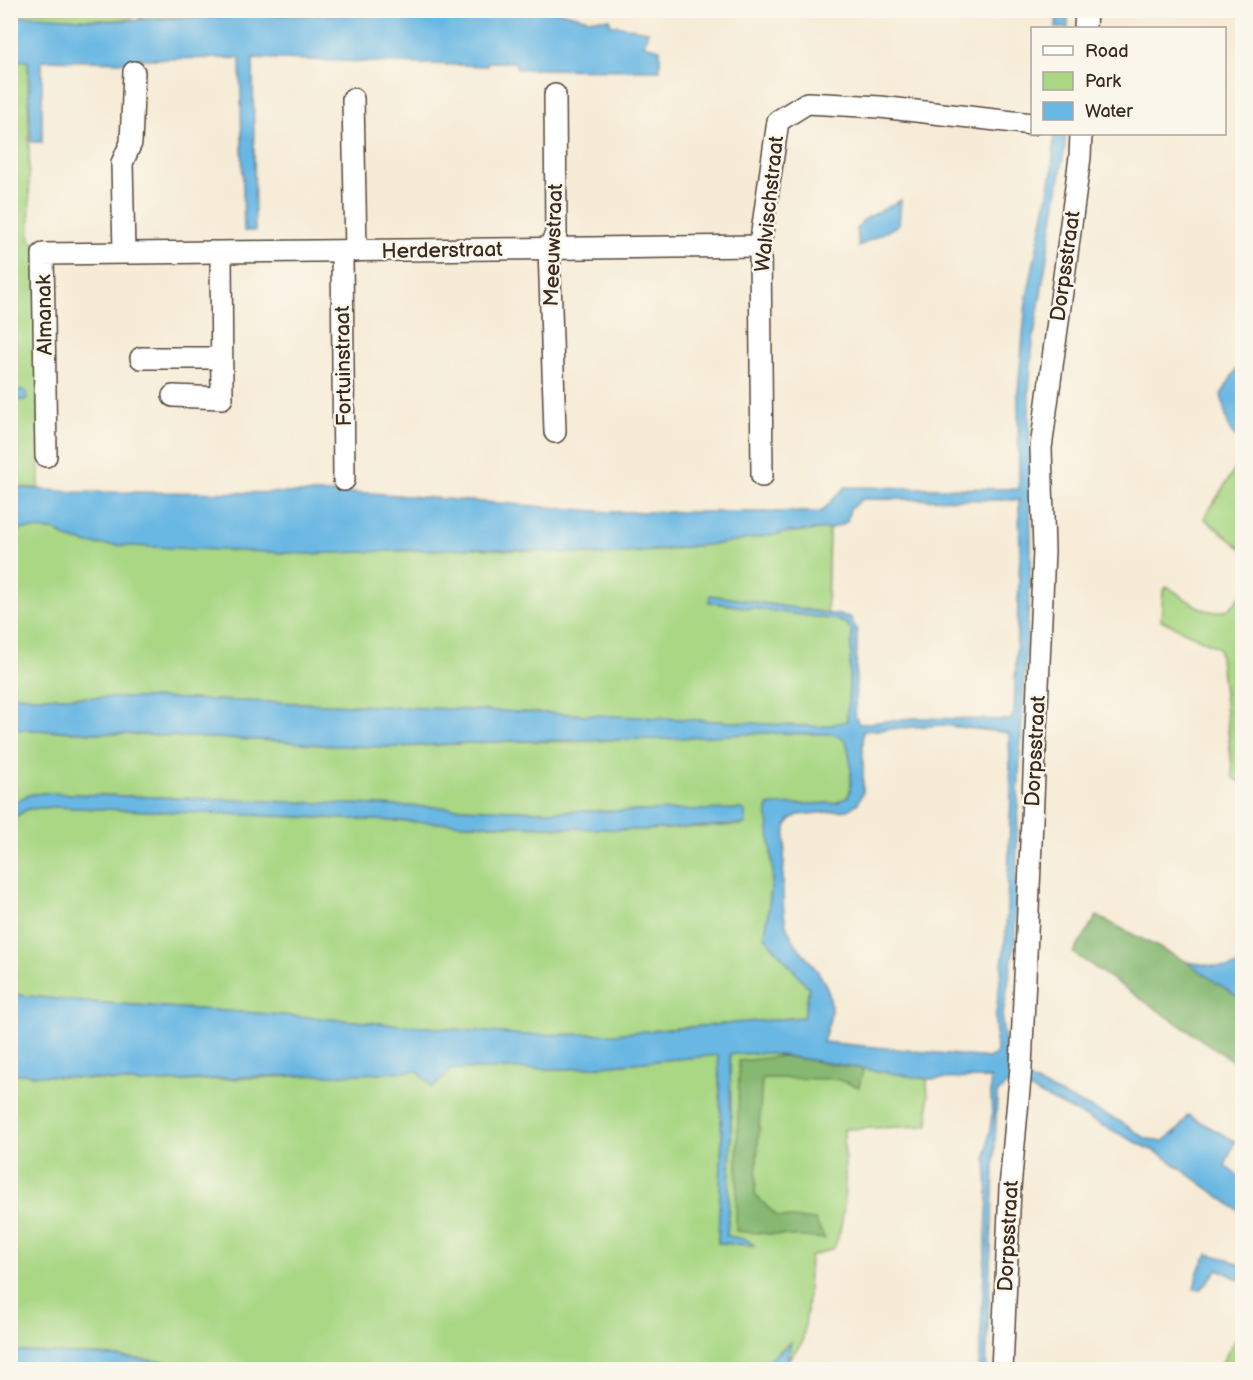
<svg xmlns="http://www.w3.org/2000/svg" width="1253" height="1380" font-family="'Balsamiq Sans',sans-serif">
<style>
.green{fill:#a9d784;stroke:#728051;stroke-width:1.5}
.forest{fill:#86b872;stroke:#607148;stroke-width:1.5}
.water{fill:#69b7e3;stroke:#527080;stroke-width:1.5;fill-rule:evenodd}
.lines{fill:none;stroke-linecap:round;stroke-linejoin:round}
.minor-casing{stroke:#57473a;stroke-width:24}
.minor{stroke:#fff;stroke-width:21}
.labels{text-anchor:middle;stroke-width:5;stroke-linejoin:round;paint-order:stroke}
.street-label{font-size:21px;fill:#3b2a1e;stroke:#fbf7ec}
</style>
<rect width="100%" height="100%" fill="#fbf7ec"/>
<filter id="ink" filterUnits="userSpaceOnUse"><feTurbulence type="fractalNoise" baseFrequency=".0167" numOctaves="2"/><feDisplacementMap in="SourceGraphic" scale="12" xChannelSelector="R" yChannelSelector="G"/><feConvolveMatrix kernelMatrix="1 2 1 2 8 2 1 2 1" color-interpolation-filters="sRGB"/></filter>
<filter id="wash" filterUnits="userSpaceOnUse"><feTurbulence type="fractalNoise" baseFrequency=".008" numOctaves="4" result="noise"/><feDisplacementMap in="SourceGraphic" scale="24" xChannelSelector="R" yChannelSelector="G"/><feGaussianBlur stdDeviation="1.35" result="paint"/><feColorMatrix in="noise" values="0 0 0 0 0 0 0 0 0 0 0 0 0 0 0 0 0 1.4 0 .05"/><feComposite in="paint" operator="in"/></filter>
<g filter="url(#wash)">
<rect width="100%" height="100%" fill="#f6ebd6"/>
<g class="green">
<path d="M10 11H132V19C92 22 51 16 11 17Z"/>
<path d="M139 11H501L495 13 261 15 139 18Z"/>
<path d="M11 60H28L30 241 37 243 39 488 11 487 10 400H25L24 390H10Z"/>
<path d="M1242 458V549L1204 518Z"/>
<path d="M36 528 54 530 67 538 403 551 476 548 607 555 668 550 790 532 829 529 827 613 711 595 710 602 837 620 847 624 852 633 847 721 822 727 660 718 353 705 158 698 33 697 11 694 10 544 20 529Z"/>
<path d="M1167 586C1182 596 1208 620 1228 609 1233 606 1238 599 1242 595V783L1233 777 1219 648 1161 620 1163 592Z"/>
<path d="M11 729 280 741 331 746 394 747 511 741 574 742 763 733 833 734C838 736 843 738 846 742 851 753 853 787 848 797L836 803 768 806 773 874 765 937 809 988 804 1017 614 1034 524 1035 256 1013 73 1001 11 994V819L28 809 54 807 593 829 643 830 743 825 630 811H539L42 793 28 795 11 804Z"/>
<path d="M767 1053 927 1079 929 1126 844 1129C844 1167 850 1212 834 1248L810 1257 807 1311 802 1343 789 1359 790 1342 774 1356 757 1364 755 1370 275 1369 226 1368 99 1355 11 1351V1073L143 1083 452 1069H569L718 1055 722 1137 718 1243 753 1245 747 1240 727 1236 731 1142 730 1054Z"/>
<path d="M1242 1332V1369L1218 1370 1236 1337Z"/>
</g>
<g class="forest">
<path d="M1097 916 1187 962 1242 1000V1067L1073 953Z"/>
<path d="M783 1056 863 1069 859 1087 836 1079 762 1078 755 1195 778 1217 815 1220 825 1239 736 1231 739 1061Z"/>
</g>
<g class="water">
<path d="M501 11H557L589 19H610V24L648 31 644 45 660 49V70L517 69 515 62H488L486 66 253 58 255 231H244L240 58 140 59 126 62 42 60V142H31L28 61 11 60V17L37 16 108 21 261 15 495 13Z"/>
<path d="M1057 11H1068V28H1056Z"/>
<path d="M1054 134H1065V147L1033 342 1029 391 1031 558 1018 795 1015 941 1002 1021 1008 1072 1027 1077 1034 1082 1121 1122 1145 1138 1162 1142 1176 1131 1175 1135 1188 1115 1235 1141 1225 1166 1242 1179V1213L1162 1155 1029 1089 1008 1083 997 1094 986 1369H979L988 1197 986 1158 992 1115 990 1078 927 1079 767 1053 730 1054 731 1142 727 1236 747 1240 754 1245 718 1243 722 1137 718 1055 569 1069H452L433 1088 418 1071 340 1075 267 1076 143 1083 11 1073V994L73 1001 256 1013 524 1035 614 1034 804 1017 809 988 765 937 773 874 767 808 772 805 836 803 848 797C853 787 851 753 846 742 843 737 838 736 833 734L763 733 667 739 511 741 394 747 331 746 280 741 11 729V694L33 697 158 698 353 705 660 718 822 727 847 721 852 633 847 624 837 620 709 602 710 595 850 617 857 631 855 716 859 724 914 718 1010 720 1014 714 1020 552 1019 500 862 499 850 509 847 521 843 524 829 529 790 532 726 543 607 555 476 548 308 554 88 544 67 538 54 530 20 529 11 544V487L72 492 370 493 609 512H821L845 487 1019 489 1018 391 1026 302 1052 173ZM941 725 1009 733 1011 793 1006 934 995 1021 997 1053 989 1058 823 1042C825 1032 831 1021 831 1011 831 971 799 959 787 927 779 906 785 852 786 827L791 819 798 815 848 810 858 803 863 792V731Z"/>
<path d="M901 200 899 224C886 234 871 237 859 247L857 229 863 220Z"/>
<path d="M1238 366 1242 368V444L1229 429 1221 395Z"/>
<path d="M11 390H24L26 392 27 398 25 400H11Z"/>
<path d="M42 793 539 811H630L742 809 745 811 746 824 643 830 593 829 54 807 28 809 11 819V804L28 795Z"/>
<path d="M1187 962 1228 968 1235 966 1242 969V1000Z"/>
<path d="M1208 1254 1228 1259 1242 1266V1281L1218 1269 1201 1289H1194L1198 1271Z"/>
<path d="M791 1342 786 1369H755L757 1364 774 1356Z"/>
<path d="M11 1351 99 1355 226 1368 275 1369H11Z"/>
</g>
</g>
<g filter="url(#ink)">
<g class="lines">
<g class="minor-casing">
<g id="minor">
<path d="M1085 28 1086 10"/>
<path d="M353 99 356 251"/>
<path d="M342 251 344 480"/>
<path d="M124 252 122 163 131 143 134 72"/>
<path d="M141 358H221"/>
<path d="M173 396 222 398 221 253"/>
<path d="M555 432 549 248 556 234 555 95"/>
<path d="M46 456 43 254 760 246"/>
<path d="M762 476 760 246 778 121 807 103 880 107 1032 124"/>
<path d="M1002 1370 1010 1188 1021 1067 1044 551 1041 448 1080 157 1081 134"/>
</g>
</g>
<use href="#minor" class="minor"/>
</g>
</g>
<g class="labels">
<g class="street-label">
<text transform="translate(769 204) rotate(-84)" y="7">Walvischstraat</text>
<text transform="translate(553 245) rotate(-88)" y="7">Meeuwstraat</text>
<text transform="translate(442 250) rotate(-1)" y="7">Herderstraat</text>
<text transform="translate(1065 266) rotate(-82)" y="7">Dorpsstraat</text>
<text transform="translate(44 315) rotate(-91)" y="7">Almanak</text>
<text transform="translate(343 366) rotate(-91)" y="7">Fortuinstraat</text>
<text transform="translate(1035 751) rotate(-87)" y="7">Dorpsstraat</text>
<text transform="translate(1008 1236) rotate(-87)" y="7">Dorpsstraat</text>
</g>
</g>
<rect width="1253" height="1380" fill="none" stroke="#fbf7ec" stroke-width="36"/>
<rect x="1031" y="27" width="195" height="108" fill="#fbf7ec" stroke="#aea59a" stroke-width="1.5"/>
<rect x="1043" y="46" width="30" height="9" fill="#ffffff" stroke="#aea59a" stroke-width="1.5"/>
<text x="1085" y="57" font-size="18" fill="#3b2a1e">Road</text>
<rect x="1043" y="72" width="30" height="18" fill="#a9d784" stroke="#aea59a" stroke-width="1.5"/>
<text x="1085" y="87" font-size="18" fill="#3b2a1e">Park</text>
<rect x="1043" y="102" width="30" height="18" fill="#69b7e3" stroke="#aea59a" stroke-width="1.5"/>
<text x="1085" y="117" font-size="18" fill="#3b2a1e">Water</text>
</svg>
